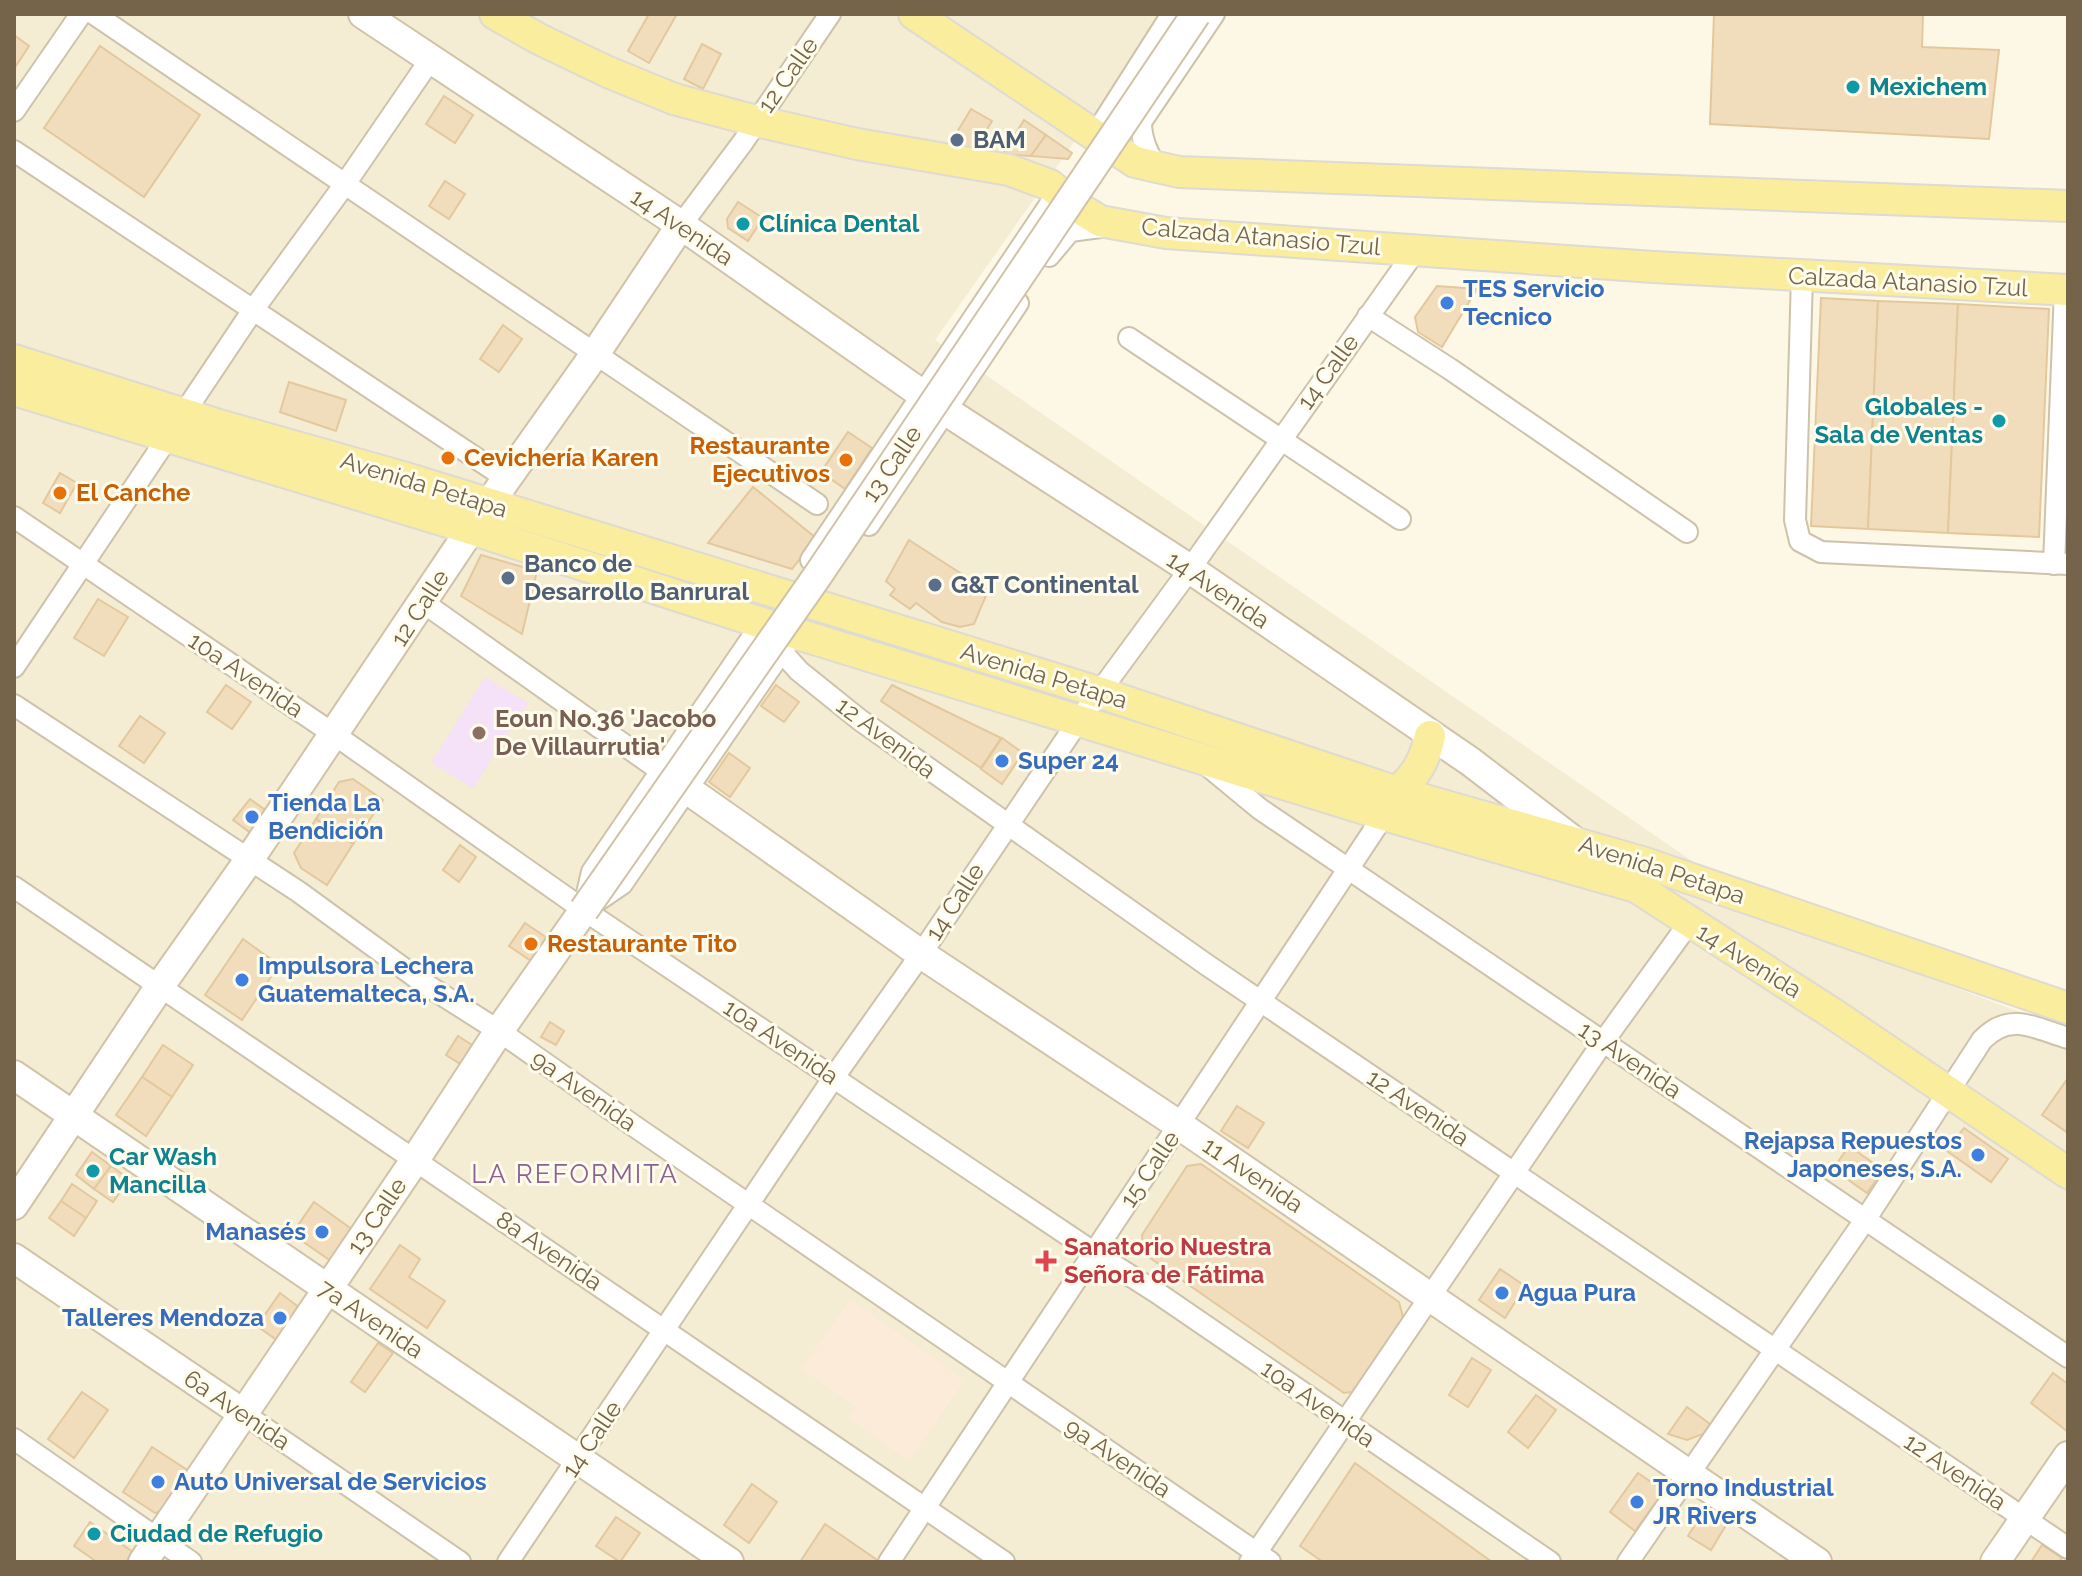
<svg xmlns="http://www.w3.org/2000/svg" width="2082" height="1576" font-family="Raleway,sans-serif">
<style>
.residential{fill:#f4ecd3}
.commercial{fill:#fcebd8}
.education{fill:#f5e1f8}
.building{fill:#f1ddbc;stroke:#e4c89d;stroke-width:2}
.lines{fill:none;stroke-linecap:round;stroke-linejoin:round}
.street-casing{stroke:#cec2ab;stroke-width:24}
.secondary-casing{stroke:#d1c3a8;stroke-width:32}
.primary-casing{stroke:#dedad4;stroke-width:34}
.street{stroke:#fff;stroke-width:20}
.secondary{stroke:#fff;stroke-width:28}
.primary{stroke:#faed9d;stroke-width:30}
.secondary-bridge-casing{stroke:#d1c3a8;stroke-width:32;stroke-linecap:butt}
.secondary-bridge{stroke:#fff;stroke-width:28}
.culture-dot{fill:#0f9aa8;stroke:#fffceb;stroke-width:3}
.service-dot{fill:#5c6f8a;stroke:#fffceb;stroke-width:3}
.shop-dot{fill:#3f7fe0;stroke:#fffceb;stroke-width:3}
.food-dot{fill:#e8710a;stroke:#fffceb;stroke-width:3}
.education-dot{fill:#8d6e63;stroke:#fffceb;stroke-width:3}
.health-dot{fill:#e0444e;stroke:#fffceb;stroke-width:3}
.labels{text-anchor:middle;stroke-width:6;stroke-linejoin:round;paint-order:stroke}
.street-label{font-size:24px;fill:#75634a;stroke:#fffceb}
.culture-label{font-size:24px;font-weight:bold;fill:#0d838f;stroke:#fffceb;text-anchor:start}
.service-label{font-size:24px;font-weight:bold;fill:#4e5e75;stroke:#fffceb;text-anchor:start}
.shop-label{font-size:24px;font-weight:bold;fill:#366cbe;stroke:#fffceb;text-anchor:start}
.food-label{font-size:24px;font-weight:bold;fill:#c56008;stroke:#fffceb;text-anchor:start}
.education-label{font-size:24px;font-weight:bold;fill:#785e54;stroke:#fffceb;text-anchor:start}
.health-label{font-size:24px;font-weight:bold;fill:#be3a42;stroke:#fffceb;text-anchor:start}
.neighbourhood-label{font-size:26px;letter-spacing:2px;fill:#8c6191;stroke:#fffceb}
</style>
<rect width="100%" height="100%" fill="#fcf8e5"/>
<path class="residential" d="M14 14H1164L935 340 1782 923 2068 1030V1562H14Z"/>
<path class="commercial" d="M850 1299 965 1380 909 1461 849 1419 856 1407 801 1369Z"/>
<path class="education" d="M485 677 528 703 473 788 431 763Z"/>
<g class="building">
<path d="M649 14H677L649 63 628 51Z"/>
<path d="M1714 14H1923L1922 47 1999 50 1989 139 1710 124Z"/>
<path d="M14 35 29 46 14 69Z"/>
<path d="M702 44 721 54 703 89 684 79Z"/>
<path d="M100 46 200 115 144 197 44 128Z"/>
<path d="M444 96 473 115 455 143 426 124Z"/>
<path d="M971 109 992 121 972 154 951 142Z"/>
<path d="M1024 120 1046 135 1031 156 1003 154Z"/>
<path d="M1046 135 1072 153 1068 159 1031 156Z"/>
<path d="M445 181 465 194 449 219 429 206Z"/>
<path d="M738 202 763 218 748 241 728 228 727 219Z"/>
<path d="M1437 286 1477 289 1442 347 1418 332 1415 317Z"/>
<path d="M1821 298 1878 301 1868 529 1811 526Z"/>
<path d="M1878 301 1958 304 1948 533 1868 529Z"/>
<path d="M1958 304 2049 309 2039 537 1948 533Z"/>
<path d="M503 325 522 339 499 372 480 359Z"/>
<path d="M289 382 346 400 336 431 280 412Z"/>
<path d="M848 432 872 448 845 489 821 472Z"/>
<path d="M60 473 77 483 60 513 43 503Z"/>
<path d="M753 487 816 538 792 569 708 543Z"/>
<path d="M909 540 988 591 974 624 960 627 942 622 916 603 910 609 890 595 895 589 886 581Z"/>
<path d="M481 555 537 571 522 634 461 596Z"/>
<path d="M98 599 128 617 104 656 74 638Z"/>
<path d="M226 685 251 702 232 729 207 712Z"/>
<path d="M776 685 799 702 784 722 761 706Z"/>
<path d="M892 685 1001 738 981 768 881 701Z"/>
<path d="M140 716 165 733 144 763 119 746Z"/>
<path d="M1002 738 1023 753 1002 784 981 769Z"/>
<path d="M729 753 750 768 730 797 709 782Z"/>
<path d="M353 779 383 800 353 844 316 819 339 782Z"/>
<path d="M250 799 271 814 255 836 233 820Z"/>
<path d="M316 819 353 844 327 885 301 868 294 853Z"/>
<path d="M460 845 476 857 459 882 443 870Z"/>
<path d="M525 923 553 942 537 965 509 946Z"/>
<path d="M243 939 279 965 242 1020 205 995Z"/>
<path d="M550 1022 564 1031 556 1045 541 1037Z"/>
<path d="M458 1036 477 1048 465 1067 446 1055Z"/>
<path d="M163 1045 193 1065 172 1097 142 1077Z"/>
<path d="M142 1077 172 1097 146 1136 116 1115Z"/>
<path d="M2068 1078V1133L2042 1115Z"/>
<path d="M1237 1106 1264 1123 1248 1148 1221 1131Z"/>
<path d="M1964 1128 2008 1159 1991 1182 1947 1151Z"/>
<path d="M1849 1146 1883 1170 1867 1193 1833 1169Z"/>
<path d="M92 1152 111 1166 94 1189 76 1175Z"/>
<path d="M1201 1164 1399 1302 1404 1321 1359 1391 1344 1393 1143 1253 1142 1235 1187 1166Z"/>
<path d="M111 1166 129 1179 113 1202 94 1189Z"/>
<path d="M72 1184 97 1201 86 1218 61 1201Z"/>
<path d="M61 1201 86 1218 74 1236 49 1218Z"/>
<path d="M314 1202 353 1230 331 1261 292 1234Z"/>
<path d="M400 1245 420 1259 409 1277 445 1301 427 1328 370 1289Z"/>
<path d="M1500 1269 1525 1286 1505 1318 1479 1300Z"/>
<path d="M280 1293 304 1311 281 1343 257 1326Z"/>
<path d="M378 1343 393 1353 365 1392 351 1382Z"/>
<path d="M1472 1358 1491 1370 1468 1407 1449 1395Z"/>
<path d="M2053 1373 2068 1384V1432L2031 1403Z"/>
<path d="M82 1392 108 1410 74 1458 48 1439Z"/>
<path d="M1536 1395 1556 1410 1528 1448 1508 1432Z"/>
<path d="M1687 1407 1710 1424 1703 1434 1687 1440 1668 1434Z"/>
<path d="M152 1447 192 1473 170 1508 155 1513 123 1492Z"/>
<path d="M1355 1463 1492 1562H1323L1300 1546Z"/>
<path d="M1638 1473 1664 1491 1635 1531 1610 1512Z"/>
<path d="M752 1484 777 1502 749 1543 724 1525Z"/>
<path d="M1708 1514 1726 1525 1711 1550 1688 1536 1700 1517Z"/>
<path d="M616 1517 640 1533 620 1562 596 1546Z"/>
<path d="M90 1522 133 1552 126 1562H97L74 1546Z"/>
<path d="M825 1524 877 1560 875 1562H800Z"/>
<path d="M2042 1545 2062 1558 2059 1562H2031Z"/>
</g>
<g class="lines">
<g class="street-casing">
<g id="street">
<path d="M94 14 817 504"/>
<path d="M14 111 81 14"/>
<path d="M1095 135 1172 14"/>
<path d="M14 151 506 478"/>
<path d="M1156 168C1148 153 1141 140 1141 122L1214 14"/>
<path d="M681 225 743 142 830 14"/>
<path d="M1049 256 1070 231 1108 226"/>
<path d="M1802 276 1795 520 1800 541 1821 552 2068 564"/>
<path d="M1368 316 1450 369 1687 532"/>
<path d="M1129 338 1400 519"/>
<path d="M14 517 335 735 584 910 1093 1252 1156 1292 1550 1562"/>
<path d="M869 525 1018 303"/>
<path d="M811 560 1059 191"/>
<path d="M2054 564 2065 290"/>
<path d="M424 603 661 771"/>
<path d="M781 651 799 671 860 720 1207 965 2068 1548"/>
<path d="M14 667 253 310 345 184 430 60"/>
<path d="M14 705 299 892 425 984 499 1031 637 1128 1270 1562"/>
<path d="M1208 766 1260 809 2068 1357"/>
<path d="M14 887 1004 1562"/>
<path d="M597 901 622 884 786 645"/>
<path d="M585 902 592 872 762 623"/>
<path d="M244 1414 460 1562"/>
<path d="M14 1439 191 1562"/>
<path d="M508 1562 834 1077 921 954 1079 720 1190 569 1415 251"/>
<path d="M889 1562 1384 815"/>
<path d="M1250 1562 1603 1042 1689 923"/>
<path d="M1628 1562 1865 1220 1982 1040C2010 1011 2034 1028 2068 1038"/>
</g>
</g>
<g class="secondary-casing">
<g id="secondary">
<path d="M363 14 681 225 946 411 1190 569 1471 762 1574 841"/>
<path d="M688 790 921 954 1179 1125 1817 1562"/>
<path d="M14 1075 729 1562"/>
<path d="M14 1205 160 986 249 860 471 529 595 354 681 225"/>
<path d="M14 1258 244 1414"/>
<path d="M143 1562 415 1160 499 1031 584 910"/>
<path d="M1995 1562 2068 1456"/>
</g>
</g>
<g class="primary-casing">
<g id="primary">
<path d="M495 14 539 39 608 72 674 99 756 121 857 144 1009 170 1050 185 1074 205 1100 221 1166 233 1654 267 2068 290"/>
<path d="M914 14 1135 162 1179 172 2068 206"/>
<path d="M14 360 219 425 406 478 1098 692 1397 792 1642 862 2068 1008"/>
<path d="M14 390 471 529 762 623 1384 815 1636 887 1832 1013 2068 1173"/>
<path d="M1397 792C1416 776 1425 760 1430 736"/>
</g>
</g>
<use href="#street" class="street"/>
<use href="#secondary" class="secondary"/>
<use href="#primary" class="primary"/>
<g class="secondary-bridge-casing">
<path id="secondary-bridge" d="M584 910 818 575 1196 14"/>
</g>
<use href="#secondary-bridge" class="secondary-bridge"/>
</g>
<g class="culture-dot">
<circle cx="1853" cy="87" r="8"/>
<circle cx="743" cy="224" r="8"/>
<circle cx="1999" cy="421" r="8"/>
<circle cx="93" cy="1171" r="8"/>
<circle cx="94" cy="1534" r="8"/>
</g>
<g class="service-dot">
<circle cx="957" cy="140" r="8"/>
<circle cx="508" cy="578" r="8"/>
<circle cx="935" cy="585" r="8"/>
</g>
<g class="shop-dot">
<circle cx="1447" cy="303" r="8"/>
<circle cx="1002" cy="761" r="8"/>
<circle cx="252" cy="817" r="8"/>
<circle cx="242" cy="980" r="8"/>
<circle cx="1978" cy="1155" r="8"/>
<circle cx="322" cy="1232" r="8"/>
<circle cx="1502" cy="1293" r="8"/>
<circle cx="280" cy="1318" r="8"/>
<circle cx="158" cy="1482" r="8"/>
<circle cx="1637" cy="1502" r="8"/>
</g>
<g class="food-dot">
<circle cx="448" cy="458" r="8"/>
<circle cx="846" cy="460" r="8"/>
<circle cx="60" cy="493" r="8"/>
<circle cx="531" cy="944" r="8"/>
</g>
<circle class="education-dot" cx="479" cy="733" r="8"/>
<path class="health-dot" d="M1042 1249h8v8h8v8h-8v8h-8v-8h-8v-8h8z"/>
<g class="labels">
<g class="street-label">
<text transform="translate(788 75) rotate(-55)" y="8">12 Calle</text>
<text transform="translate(682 227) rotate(34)" y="8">14 Avenida</text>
<text transform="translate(1261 237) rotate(5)" y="8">Calzada Atanasio Tzul</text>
<text transform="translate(1908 282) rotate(3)" y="8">Calzada Atanasio Tzul</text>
<text transform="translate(1328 372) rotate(-54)" y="8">14 Calle</text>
<text transform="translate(892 464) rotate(-56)" y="8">13 Calle</text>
<text transform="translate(424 485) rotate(17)" y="8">Avenida Petapa</text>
<text transform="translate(1218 590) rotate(34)" y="8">14 Avenida</text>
<text transform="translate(420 608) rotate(-57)" y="8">12 Calle</text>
<text transform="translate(246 675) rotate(34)" y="8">10a Avenida</text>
<text transform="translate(1044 676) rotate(17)" y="8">Avenida Petapa</text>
<text transform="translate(886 738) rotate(37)" y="8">12 Avenida</text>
<text transform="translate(1662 870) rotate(18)" y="8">Avenida Petapa</text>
<text transform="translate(955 902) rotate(-57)" y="8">14 Calle</text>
<text transform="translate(1749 961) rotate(32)" y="8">14 Avenida</text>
<text transform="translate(781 1042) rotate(34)" y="8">10a Avenida</text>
<text transform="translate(1630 1060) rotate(34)" y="8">13 Avenida</text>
<text transform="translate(584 1091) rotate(35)" y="8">9a Avenida</text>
<text transform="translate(1418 1108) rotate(34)" y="8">12 Avenida</text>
<text transform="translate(1150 1169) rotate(-56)" y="8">15 Calle</text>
<text transform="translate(1253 1175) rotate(34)" y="8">11 Avenida</text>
<text transform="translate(377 1216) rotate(-56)" y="8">13 Calle</text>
<text transform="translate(549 1251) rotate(34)" y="8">8a Avenida</text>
<text transform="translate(371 1319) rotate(34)" y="8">7a Avenida</text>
<text transform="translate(1318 1404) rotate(35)" y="8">10a Avenida</text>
<text transform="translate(237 1410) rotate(34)" y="8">6a Avenida</text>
<text transform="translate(592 1439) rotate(-56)" y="8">14 Calle</text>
<text transform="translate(1118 1458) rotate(34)" y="8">9a Avenida</text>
<text transform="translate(1955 1472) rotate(34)" y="8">12 Avenida</text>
</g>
<g class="culture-label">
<text x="1869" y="95">Mexichem</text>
<text x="759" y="232">Clínica Dental</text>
<text x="1983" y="415" text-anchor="end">Globales -<tspan x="1983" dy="28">Sala de Ventas</tspan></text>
<text x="109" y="1165">Car Wash<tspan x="109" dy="28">Mancilla</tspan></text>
<text x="110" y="1542">Ciudad de Refugio</text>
</g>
<g class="service-label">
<text x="973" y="148">BAM</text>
<text x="524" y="572">Banco de<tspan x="524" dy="28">Desarrollo Banrural</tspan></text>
<text x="951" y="593">G&amp;T Continental</text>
</g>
<g class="shop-label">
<text x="1463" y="297">TES Servicio<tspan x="1463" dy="28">Tecnico</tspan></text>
<text x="1018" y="769">Super 24</text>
<text x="268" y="811">Tienda La<tspan x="268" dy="28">Bendición</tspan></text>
<text x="258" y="974">Impulsora Lechera<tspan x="258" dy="28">Guatemalteca, S.A.</tspan></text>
<text x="1962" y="1149" text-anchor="end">Rejapsa Repuestos<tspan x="1962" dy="28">Japoneses, S.A.</tspan></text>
<text x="306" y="1240" text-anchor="end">Manasés</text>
<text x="1518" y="1301">Agua Pura</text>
<text x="264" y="1326" text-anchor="end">Talleres Mendoza</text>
<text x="174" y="1490">Auto Universal de Servicios</text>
<text x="1653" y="1496">Torno Industrial<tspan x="1653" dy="28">JR Rivers</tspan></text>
</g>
<g class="food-label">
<text x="830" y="454" text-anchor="end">Restaurante<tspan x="830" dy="28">Ejecutivos</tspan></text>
<text x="464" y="466">Cevichería Karen</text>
<text x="76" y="501">El Canche</text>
<text x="547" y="952">Restaurante Tito</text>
</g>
<g class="education-label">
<text x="495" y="727">Eoun No.36 'Jacobo<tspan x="495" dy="28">De Villaurrutia'</tspan></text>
</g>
<g class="health-label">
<text x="1064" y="1255">Sanatorio Nuestra<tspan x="1064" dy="28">Señora de Fátima</tspan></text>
</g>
<g class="neighbourhood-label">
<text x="575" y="1183">LA REFORMITA</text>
</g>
</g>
<rect width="2082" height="1576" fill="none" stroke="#75634a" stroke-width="32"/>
</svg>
